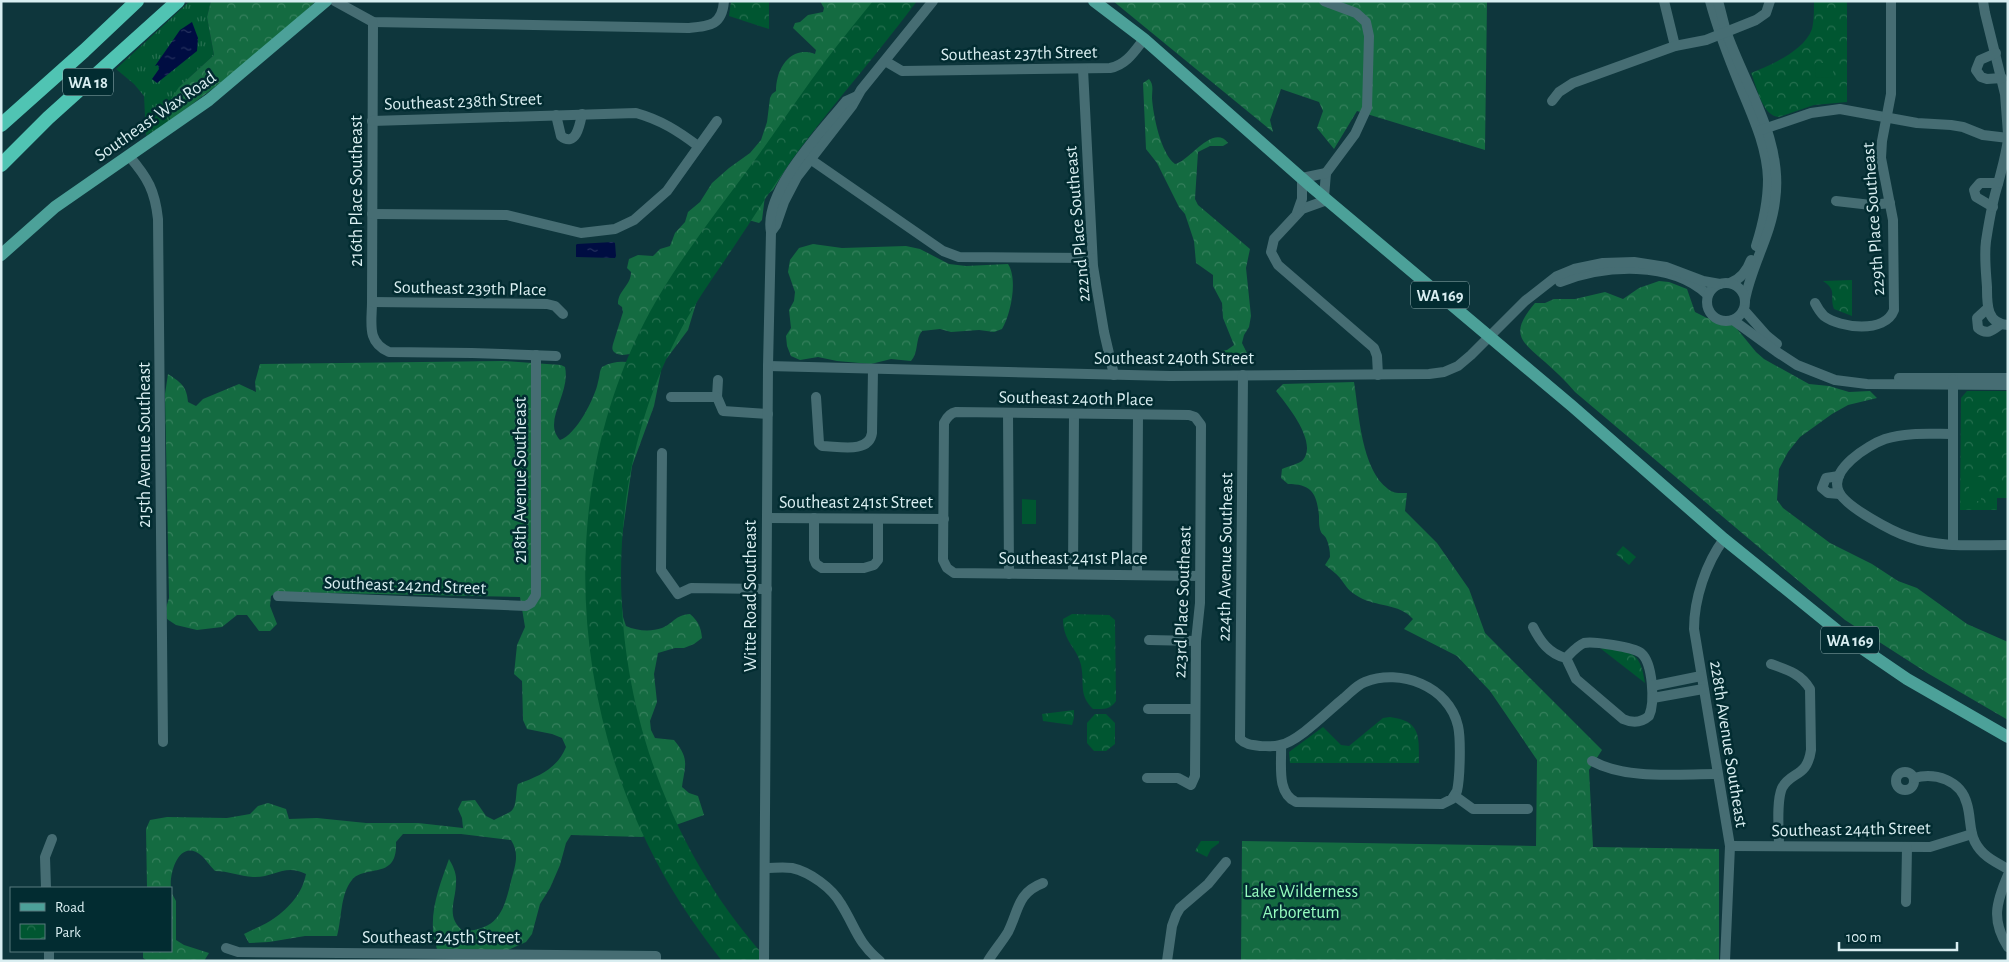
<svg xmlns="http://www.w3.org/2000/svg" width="2009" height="962" font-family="'Alegreya Sans',sans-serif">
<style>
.grass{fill:url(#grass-tufts)}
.forest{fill:url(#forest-crowns)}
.park{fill:url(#park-crowns)}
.pitch{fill:#005631}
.water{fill:url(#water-ripples)}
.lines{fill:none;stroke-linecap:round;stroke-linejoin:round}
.minor{stroke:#466d73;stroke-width:10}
.major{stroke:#4ca199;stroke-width:12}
.highway{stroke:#50c4b3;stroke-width:14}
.labels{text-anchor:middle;stroke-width:5;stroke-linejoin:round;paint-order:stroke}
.shield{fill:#022c31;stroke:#98b4b7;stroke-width:1}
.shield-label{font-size:16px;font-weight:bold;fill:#d9eef1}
.street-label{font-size:18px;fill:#d9eef1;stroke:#022c31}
.park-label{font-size:18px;fill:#96fcbf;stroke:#022c31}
</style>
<defs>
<pattern id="grass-tufts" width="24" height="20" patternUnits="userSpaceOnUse" patternTransform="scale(1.25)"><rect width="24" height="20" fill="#005631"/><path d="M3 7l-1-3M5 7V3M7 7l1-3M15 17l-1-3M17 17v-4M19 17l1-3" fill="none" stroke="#256f4f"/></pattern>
<pattern id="forest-crowns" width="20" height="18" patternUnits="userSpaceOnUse" patternTransform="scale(1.25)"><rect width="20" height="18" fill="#146b41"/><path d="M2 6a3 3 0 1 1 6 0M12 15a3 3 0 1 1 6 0" fill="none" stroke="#36805d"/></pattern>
<pattern id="park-crowns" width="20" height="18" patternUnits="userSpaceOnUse" patternTransform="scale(1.25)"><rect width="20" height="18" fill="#005631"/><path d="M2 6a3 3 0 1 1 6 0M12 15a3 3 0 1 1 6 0" fill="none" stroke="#256f4f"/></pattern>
<pattern id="water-ripples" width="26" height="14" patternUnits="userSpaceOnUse" patternTransform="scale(1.25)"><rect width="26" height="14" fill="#000d42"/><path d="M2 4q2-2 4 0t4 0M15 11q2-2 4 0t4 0" fill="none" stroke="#25315e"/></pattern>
</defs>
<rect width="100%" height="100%" fill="#0e363c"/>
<path class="grass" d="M190 1H211L207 17 214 55 179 87 171 120 146 136 144 96 134 84 116 69Z"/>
<g class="forest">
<path d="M211 1H316L259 54 171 120 165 108 179 87 214 55 207 17Z"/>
<path d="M820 1H915L798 148 773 190 765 196 762 220 759 223 745 219 701 287 688 330 667 358C657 363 642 354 630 354 625 355 619 356 614 352 612 350 612 348 613 344L623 312 622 307 618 304C618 290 631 286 631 272L627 268 629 259 638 255 653 256 660 249 670 246 675 233 685 222 688 212 700 202 712 183 729 168 750 153 761 140 767 122 770 98 772 94 776 91C776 69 790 45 815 54L816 50 793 28 795 23 800 22 808 15 823 12 824 8Z"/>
<path d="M1113 1H1487L1485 150 1357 111 1334 149 1317 128 1323 111 1319 102 1281 89 1270 120 1273 132Z"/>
<path d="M1149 79C1154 85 1152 90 1152 98 1153 115 1161 154 1175 164 1189 162 1213 123 1228 143L1223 146H1210L1198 152 1195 199 1198 205 1250 249 1246 268 1251 316 1249 327 1244 335 1242 343 1248 355V360C1240 367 1224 365 1214 363L1212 360 1217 352 1227 350 1234 345 1223 318 1222 303 1213 286V275L1196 263 1194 241 1185 214 1179 207 1157 163 1146 149 1143 83Z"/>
<path d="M813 244 842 248 906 246 920 249 949 264 966 266 1008 264C1018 279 1011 314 1002 329L994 332 979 330 951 332 940 329 922 331C915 339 919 352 911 361L891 359 871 364 837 361 818 357 800 360 791 356 787 346 786 336 791 328 789 310 794 301 795 292 788 272 790 260 799 248Z"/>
<path d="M1659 281 1669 282 1687 289 1695 312 1707 318 1723 317 1729 319 1756 352 1764 359 1809 384 1829 386 1849 392 1870 391 1877 398 1848 405 1832 414 1800 437 1788 452 1779 469 1777 500 1783 508 1830 543 1872 564 1898 581 1917 588 1967 624 2008 642V720L1929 674 1845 620 1575 392C1566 381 1555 371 1545 362 1519 340 1510 333 1535 303H1545L1554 299H1575L1605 292 1623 299 1639 288Z"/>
<path d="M503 361 561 365 565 367C571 394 542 421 560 440 576 435 595 398 598 382 600 376 599 372 602 367 622 356 641 365 661 371L654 406 632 466 618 564 623 617 626 626C637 631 651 632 662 628 674 623 675 615 690 614 698 621 701 627 702 638L694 644 684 648H675L658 653 654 674 657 702 650 721 651 730 655 738 674 740C690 759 685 765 682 787L689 793 698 796 704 815 642 837 571 835 566 843 560 865 550 888 540 904 532 934 526 942 508 950 437 949C426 919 439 887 449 859 453 866 457 874 456 882 456 902 445 916 463 931 498 930 504 911 511 881 515 866 520 854 511 840L461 834H403L396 842C398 881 365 864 352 880 340 894 342 919 337 936H305L269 942 249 943 244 934C253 929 262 926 270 921 287 910 302 895 306 874 285 863 274 878 253 877 240 876 228 871 215 871 210 866 206 860 202 856 180 837 169 872 171 888H147L146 829 150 820 167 817 227 818 250 814 258 806 268 803 286 809 289 819 317 818 366 823H418L463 828 462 818 458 809 462 801 475 800 486 816 494 820C499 817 505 815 510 812 518 807 515 792 518 784 539 776 557 769 566 747L562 738 552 734 527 729 523 720 522 681 514 674 517 645 525 627 520 597 279 592 271 596 270 606 277 624 270 631H259L247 615H237L222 627 197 630 176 625 167 619 166 608 169 598 165 394 168 374C180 382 187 386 188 402L196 406 203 399 239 384 256 392 255 382 260 364Z"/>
<path d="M1354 382C1359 413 1361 469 1388 489 1394 494 1401 493 1407 493L1405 511 1437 543 1469 589 1485 633 1602 750 1589 770 1593 847 1719 849V961H1241L1242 841 1536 846 1537 760 1490 691 1457 656 1404 629 1413 619C1399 603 1376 607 1359 597 1348 591 1347 587 1340 578 1336 573 1330 569 1325 565L1330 557C1330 551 1329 544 1326 538 1325 536 1322 534 1321 532 1319 528 1319 521 1319 516 1317 494 1312 484 1288 484L1281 478 1282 469C1288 466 1299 464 1303 460 1318 442 1287 405 1276 391L1283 384Z"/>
<path d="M171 892 176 901V940L184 945 209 953 204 961H148L143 958V951H171Z"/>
</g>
<g class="park">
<path d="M731 1H769V29L729 16Z"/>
<path d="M873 1H917C880 51 839 97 802 146 778 178 757 212 735 245 715 275 693 305 677 337 574 537 618 797 769 961H722C693 924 667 885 647 843 570 686 562 490 640 331 672 266 718 211 760 153 782 122 803 91 826 60 841 40 857 21 873 1Z"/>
<path d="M1814 1H1847V102L1814 105 1779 117C1762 116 1757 87 1751 73 1771 65 1804 51 1812 29 1814 21 1814 10 1814 1Z"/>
<path d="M1852 280V316L1834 309C1829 295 1838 291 1823 281Z"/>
<path d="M1967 391H2008V498H1997V510H1960L1961 398Z"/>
<path d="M1623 546 1636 557 1629 565 1616 554Z"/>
<path d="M1072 614 1109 615 1115 620 1116 701C1110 710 1104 709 1093 709 1078 694 1085 684 1081 665 1077 647 1063 642 1063 619Z"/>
<path d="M1600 648C1630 652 1640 649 1645 683Z"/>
<path d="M1074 710V718L1072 725 1043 721 1042 714Z"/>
<path d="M1095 714H1106L1115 723V744L1106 751H1094L1087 743V723Z"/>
<path d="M1390 717C1421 721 1419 736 1419 763H1290L1289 752 1323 727 1341 745 1349 746 1383 718Z"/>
<path d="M1201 841H1219V843L1211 849 1207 857 1195 851Z"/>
</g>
<g class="pitch">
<path d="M1815 63H1833V77L1816 78Z"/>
<rect x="1969" y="477" width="12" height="24"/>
<path d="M1022 499 1036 500V524H1022Z"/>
</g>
<g class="water">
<path d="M192 22 198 38 197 51 157 83 152 79 159 69 158 65 155 66 180 30Z"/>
<path d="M613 242 615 243 616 256 615 258 576 257V245L577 244Z"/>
</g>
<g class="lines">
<g class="minor">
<path d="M335 1 373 22 688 28C709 26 722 26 724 1"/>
<path d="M1324 1 1356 13 1366 22 1369 36 1367 108 1355 134 1326 173"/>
<path d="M1664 1 1675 46"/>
<path d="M1710 1C1718 31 1729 59 1741 88 1753 117 1767 147 1768 179 1768 202 1763 224 1756 246"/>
<path d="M1718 1C1721 11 1723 21 1726 31 1745 86 1784 140 1775 201 1771 236 1751 266 1745 300"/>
<path d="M1983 1 1985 13 2005 94 2008 134"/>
<path d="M373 22 372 302C372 323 366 342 389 352L472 353 556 356"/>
<path d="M1996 53 1980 60 1976 70 1981 77 1987 79 2002 78"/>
<path d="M885 61 902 71 1110 68C1126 65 1134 52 1144 39"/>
<path d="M1083 69 1093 266 1104 332 1114 375"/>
<path d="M1552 101 1559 92 1573 83 1675 46 1706 40 1756 20 1766 13 1770 1"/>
<path d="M556 115 561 136C576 148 580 124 582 114"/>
<path d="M372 121 636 113C661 120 678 131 698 146"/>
<path d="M1761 130 1811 113 1840 109 1917 123 1951 125 1963 127 1983 135 2008 138"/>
<path d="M2008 139C2006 155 2002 168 1998 184 1992 202 1989 222 1986 241 1984 256 1986 272 1987 287 1987 303 1986 324 2008 325"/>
<path d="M817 143 811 151 810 159 943 251 959 257 1092 258"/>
<path d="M129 156C148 178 155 191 158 219L163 742"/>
<path d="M1324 197 1326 173"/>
<path d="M1327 200 1302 209 1274 239 1271 252 1278 265 1374 348 1377 356 1378 375"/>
<path d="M1836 201 1871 205 1890 203"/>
<path d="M1993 207 1976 197 1974 190 1980 183H1998"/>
<path d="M1297 213 1302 199V178L1326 173"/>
<path d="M372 214 507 215 581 233 615 229 634 220 667 191 717 121"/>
<path d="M771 232 776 225 784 202 797 177 852 106 861 90 933 1"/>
<path d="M1560 282C1604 265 1671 260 1708 295"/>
<path d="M1730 283C1741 279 1747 271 1751 260"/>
<circle cx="1726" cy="302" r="19"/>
<path d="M372 302 547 304 555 306 563 314"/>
<path d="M1815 303C1817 307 1820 312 1824 316 1840 328 1885 334 1894 310L1893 220 1881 158 1882 141 1891 94V1"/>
<path d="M1988 308 1977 318 1978 328C1987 336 1993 330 2001 324"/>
<path d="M1744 310 1767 336 1777 344"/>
<path d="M1733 320 1777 352 1797 365 1835 380 1867 384 2008 385"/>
<path d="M768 366 1170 376 1429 374 1444 372 1458 366 1471 355 1525 301 1557 276 1574 269 1603 263 1634 262 1666 267 1703 281 1720 284"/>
<path d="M1243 375 1240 739C1246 745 1252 745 1261 746 1267 746 1274 747 1280 745 1298 742 1329 710 1344 698 1351 692 1357 685 1365 682 1400 668 1449 686 1458 726 1461 739 1460 778 1457 791L1452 799 1442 804 1296 802C1276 793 1282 764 1281 745"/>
<path d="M1899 378H2008"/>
<path d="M718 380 717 397 723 411 768 414"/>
<path d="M671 397H717"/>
<path d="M816 397 819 443 822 446C838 446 869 454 872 433L873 369"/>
<path d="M1008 413 1009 574"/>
<path d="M1953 434C1930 434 1907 432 1885 439 1868 445 1828 470 1839 492 1846 507 1893 532 1909 537 1940 548 1975 545 2008 545"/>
<path d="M662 453 661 570 678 594 691 588 767 589"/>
<path d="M1839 476 1826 478 1822 488 1828 493 1840 494"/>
<path d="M767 518 944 519"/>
<path d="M814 518V559L816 564 822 568H864L874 565 878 560V519"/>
<path d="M1724 539C1706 563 1694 599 1694 629L1730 846 1725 961"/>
<path d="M1953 545V379"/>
<path d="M1073 574 1074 414"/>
<path d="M1137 574 1138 415"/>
<path d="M278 596 526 606 531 603 536 595V355"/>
<path d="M1533 627C1540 641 1549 654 1566 658L1576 679 1623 719C1632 723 1641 723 1649 716 1655 703 1653 663 1641 653 1633 647 1593 641 1584 643 1577 646 1571 653 1566 658"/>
<path d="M1149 640 1196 641"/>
<path d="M1771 664C1788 670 1801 674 1810 689L1811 750C1807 778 1791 771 1782 788 1776 802 1779 831 1779 846"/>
<path d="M1652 686 1701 676"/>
<path d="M1653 698 1703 689"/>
<path d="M1148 709H1195"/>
<path d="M1592 761C1627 780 1677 774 1717 774"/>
<circle cx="1905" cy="781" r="9"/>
<path d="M1147 778H1178L1191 785 1195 776 1196 641 1200 603 1201 425 1195 417 1189 415 956 412C950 413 947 417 944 423L943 560 947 568 954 573 1200 576"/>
<path d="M1914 778C1935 772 1961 780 1967 804 1971 817 1969 831 1975 842 1982 856 1995 862 2008 869"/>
<path d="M1455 796 1473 809H1528"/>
<path d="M1730 846 1930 847 1972 834"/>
<path d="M765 868C774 868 783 867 792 868 810 872 832 888 841 904 856 928 857 942 880 961"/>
<path d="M2008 875C1996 903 1991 920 2008 947"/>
<path d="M46 888 45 857 52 839"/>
<path d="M1906 902 1907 847"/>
<path d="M226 948 238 952 656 956V961"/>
<path d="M49 951V961"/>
<path d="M764 961 768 366 771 232C763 191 822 131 846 101L857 96"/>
<path d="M988 961C994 951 1002 942 1008 932 1019 910 1017 893 1043 883"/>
<path d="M1167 961 1172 926 1176 915 1180 908 1208 884 1226 862"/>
</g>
<g class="major">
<path d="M1094 1 1144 39 1314 189 1572 406 1724 539 1844 636 1907 679 2008 737"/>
<path d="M1 255 55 207 209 100 326 1"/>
</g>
<g class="highway">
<path d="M1 125 84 51 137 1"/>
<path d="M1 165 48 118 178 1"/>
</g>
</g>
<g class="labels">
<g class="shield">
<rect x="63" y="68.5" width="50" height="27" rx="4"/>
<rect x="1411" y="281.5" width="58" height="27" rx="4"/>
<rect x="1821" y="626.5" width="58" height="27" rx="4"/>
</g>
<g class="shield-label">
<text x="88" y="88">WA 18</text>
<text x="1440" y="301">WA 169</text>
<text x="1850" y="646">WA 169</text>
</g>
<g class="street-label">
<text transform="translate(1019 53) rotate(-1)" y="6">Southeast 237th Street</text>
<text transform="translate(463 101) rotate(-2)" y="6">Southeast 238th Street</text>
<text transform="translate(155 116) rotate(-35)" y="6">Southeast Wax Road</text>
<text transform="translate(356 191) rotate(-90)" y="6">216th Place Southeast</text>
<text transform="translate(1873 219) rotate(-94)" y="6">229th Place Southeast</text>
<text transform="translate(1077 224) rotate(-95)" y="6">222nd Place Southeast</text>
<text transform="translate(470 288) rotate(1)" y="6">Southeast 239th Place</text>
<text x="1174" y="364">Southeast 240th Street</text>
<text transform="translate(1076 398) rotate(1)" y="6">Southeast 240th Place</text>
<text transform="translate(144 445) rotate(-90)" y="6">215th Avenue Southeast</text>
<text transform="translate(520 480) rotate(-90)" y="6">218th Avenue Southeast</text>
<text x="856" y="508">Southeast 241st Street</text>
<text transform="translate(1225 557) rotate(-89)" y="6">224th Avenue Southeast</text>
<text x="1073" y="564">Southeast 241st Place</text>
<text transform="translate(405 585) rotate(2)" y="6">Southeast 242nd Street</text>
<text transform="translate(750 596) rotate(-90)" y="6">Witte Road Southeast</text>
<text transform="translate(1182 602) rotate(-88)" y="6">223rd Place Southeast</text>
<text transform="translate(1729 744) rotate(81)" y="6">228th Avenue Southeast</text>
<text transform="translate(1851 829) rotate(-1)" y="6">Southeast 244th Street</text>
<text x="441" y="943">Southeast 245th Street</text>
</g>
<g class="park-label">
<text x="1301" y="897">Lake Wilderness<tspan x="1301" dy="21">Arboretum</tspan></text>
</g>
</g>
<rect width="2009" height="962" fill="none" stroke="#d9eef1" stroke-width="5"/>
<rect x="10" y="887" width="162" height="65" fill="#022c31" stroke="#587a7e"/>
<rect x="20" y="903" width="25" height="8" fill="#4ca199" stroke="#587a7e"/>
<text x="55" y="912" font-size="15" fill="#d9eef1">Road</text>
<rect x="20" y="924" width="25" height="15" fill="url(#park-crowns)" stroke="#587a7e"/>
<text x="55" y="937" font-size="15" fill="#d9eef1">Park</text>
<path d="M1839 942v8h118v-8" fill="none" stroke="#d9eef1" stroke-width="2.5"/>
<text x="1846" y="942" font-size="15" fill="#d9eef1" stroke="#022c31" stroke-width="4" paint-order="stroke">100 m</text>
</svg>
